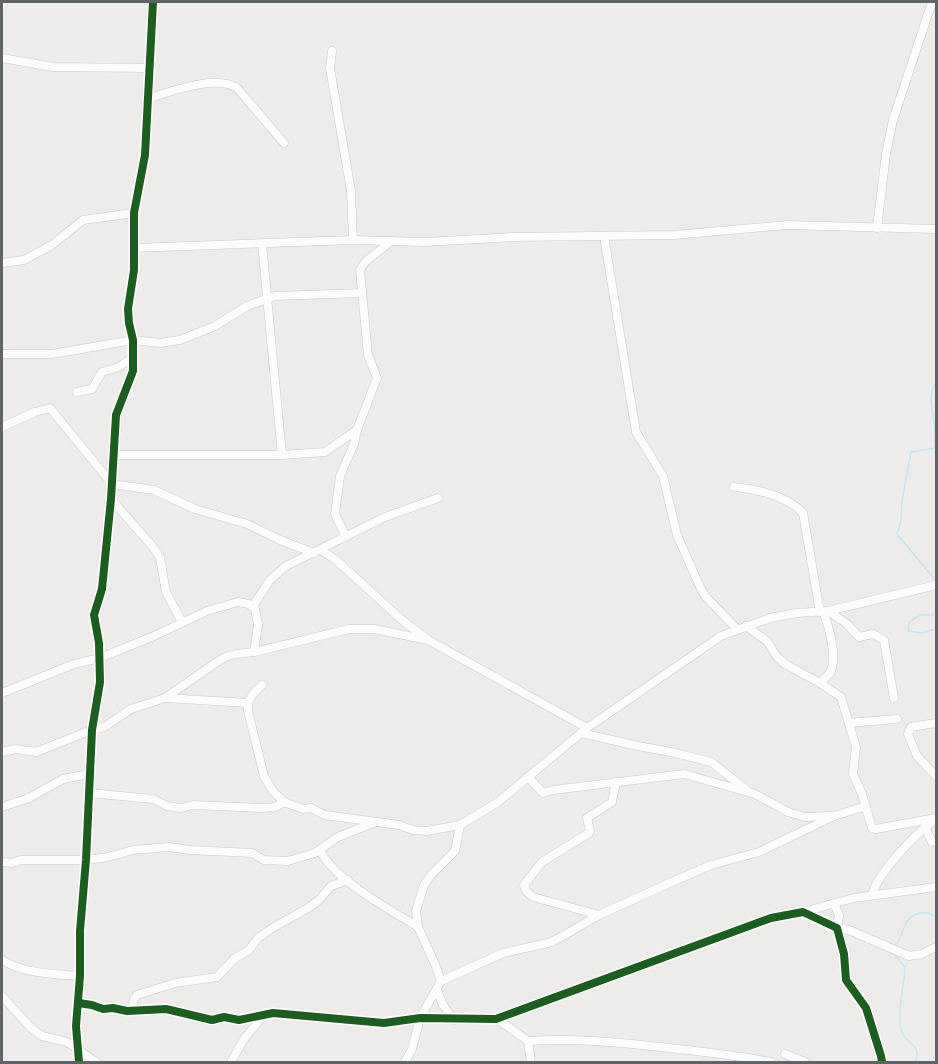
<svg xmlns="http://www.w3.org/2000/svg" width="938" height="1064" font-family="Mulish,sans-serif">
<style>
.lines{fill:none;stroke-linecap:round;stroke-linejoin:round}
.stream{stroke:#c3e6f3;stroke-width:1.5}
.minor-casing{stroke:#cbcac9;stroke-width:9}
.minor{stroke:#fcfcfc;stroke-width:8}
.cycleway-casing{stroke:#fff;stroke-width:11}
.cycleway{stroke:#1b5e20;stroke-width:8}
</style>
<rect width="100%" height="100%" fill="#eeecea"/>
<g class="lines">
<g class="stream">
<path d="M936 382C927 397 933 412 935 429 935 435 935 442 935 448L911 452 902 501 901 521 897 534 936 581"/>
<path d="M936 611 934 615H920L909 622 908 631 921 633 936 629"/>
<path d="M895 946C903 936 901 933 906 923 911 912 928 910 936 917"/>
<path d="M894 954 905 967C905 983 895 1019 903 1034 909 1047 920 1042 916 1062"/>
</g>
<g class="minor-casing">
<g id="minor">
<path d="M2 5 4 2"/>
<path d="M332 51 330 68 351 191 353 240"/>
<path d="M2 58 53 67 149 68"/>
<path d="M147 99C170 92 218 73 238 89L284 143"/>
<path d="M877 228 886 154 893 120 932 2"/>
<path d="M604 236 636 432 663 476 677 535 701 589 706 597 737 629"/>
<path d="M262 244 282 455"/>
<path d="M133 248 353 240 425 242 514 237 674 235 787 225 936 229"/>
<path d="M2 263 24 260 52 245 83 220 134 213"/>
<path d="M2 354H52L133 340 160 343 180 340 215 326 247 306 275 296 362 293"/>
<path d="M77 392 92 389 102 372 119 367 133 357"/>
<path d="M2 427 35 412 50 408 112 484 154 490 195 509 247 524 280 540 314 553"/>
<path d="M114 455H282L325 452 357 430"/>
<path d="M734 487C757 489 787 496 803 513L820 612"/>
<path d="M111 499 153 547 160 558 166 592 182 622"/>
<path d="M345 535 335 514 340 476 354 444 357 430 377 378 368 355 360 270 365 262 390 242"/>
<path d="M321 550 336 560 402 620 428 640 587 728"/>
<path d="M253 606 270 580 286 566 385 517 438 498"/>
<path d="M828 611 847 624 859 637 873 634 884 640 894 698"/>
<path d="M746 626 767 641 777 657 785 664 820 683 841 697 856 747 853 774 862 794 872 828 876 829 936 818"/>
<path d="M820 683C823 680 827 677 830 673 838 659 829 626 823 612"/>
<path d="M262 685C254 692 247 698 248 711L264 776 272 790 284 802 303 809 311 808 325 815 399 825 413 830 427 831 460 825 498 802 587 728 721 636 770 618 797 613 828 611 936 585"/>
<path d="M2 693 74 664 100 658 154 636 207 611 238 602 249 604 255 609 258 625 254 652"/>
<path d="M165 698 248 703"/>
<path d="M849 723 897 719"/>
<path d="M936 723 911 727 908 734 917 756 936 776"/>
<path d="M581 733 638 746 671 752 711 762 747 790"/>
<path d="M2 752 16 749 36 752 92 730 104 727 131 709 165 698 214 664 225 657 236 654 254 652 349 629H374L428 640"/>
<path d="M528 777 543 793 553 790 684 774 755 794 788 812 805 817 830 816"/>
<path d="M89 793 153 799 167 806 182 808 193 805 261 808 275 807 284 802"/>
<path d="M2 807 29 798 63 779 89 774"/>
<path d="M925 827 932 842"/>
<path d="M320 850C334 880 389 909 418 927"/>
<path d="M2 862 12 863 21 860H86L108 857 133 850 169 847 190 850 252 853 264 860 288 861 315 853 338 837 376 822"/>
<path d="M872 895C879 871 916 833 936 819"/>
<path d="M834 903 839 915 837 928 849 930 909 956 922 954 936 947"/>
<path d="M803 912 854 898 936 887"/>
<path d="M599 915 533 897 526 891 524 885 542 862 589 833 590 831 587 818 612 802 616 782"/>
<path d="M2 960C24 974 55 974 80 976"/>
<path d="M441 981 503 953 552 942 599 915 674 881 711 865 759 852 834 816 866 806"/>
<path d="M437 990 443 1005 454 1020"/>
<path d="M2 996 31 1028 42 1036 67 1042 96 1062"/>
<path d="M78 1003 92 1005 103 1009 113 1008 127 1011 166 1009 212 1020 224 1017 239 1020 273 1013 384 1023 420 1018 496 1019 771 918 803 912 837 928 844 954 846 980 866 1008 881 1056 882 1062"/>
<path d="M131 1011 134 999 137 995 175 983 217 977 234 959 249 950 258 938 274 927 308 908 319 900 331 886 348 880"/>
<path d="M496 1019 510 1028 528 1041 531 1062"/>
<path d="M528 1041C573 1038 616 1042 661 1047 698 1051 734 1055 771 1062"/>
<path d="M785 1054 805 1062"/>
<path d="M79 1062 76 1026 80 976V931L86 860 92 730 100 682 99 643 94 615 102 589 111 499 116 415 133 371V340L129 323 128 309 134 270V213L145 155 153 2"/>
<path d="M231 1062 244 1039 264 1015"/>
<path d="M405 1062 412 1049 420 1018 441 981 435 964 418 927 416 911 424 885 431 875 455 851 460 825"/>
</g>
</g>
<use href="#minor" class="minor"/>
<g class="cycleway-casing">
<g id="cycleway">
<path d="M78 1003 92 1005 103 1009 113 1008 127 1011 166 1009 212 1020 224 1017 239 1020 273 1013 384 1023 420 1018 496 1019 771 918 803 912 837 928 844 954 846 980 866 1008 881 1056 882 1062"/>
<path d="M79 1062 76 1026 80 976V931L86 860 92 730 100 682 99 643 94 615 102 589 111 499 116 415 133 371V340L129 323 128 309 134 270V213L145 155 153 2"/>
</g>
</g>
<use href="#cycleway" class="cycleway"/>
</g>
<rect width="938" height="1064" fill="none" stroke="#5f6466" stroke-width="6"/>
</svg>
